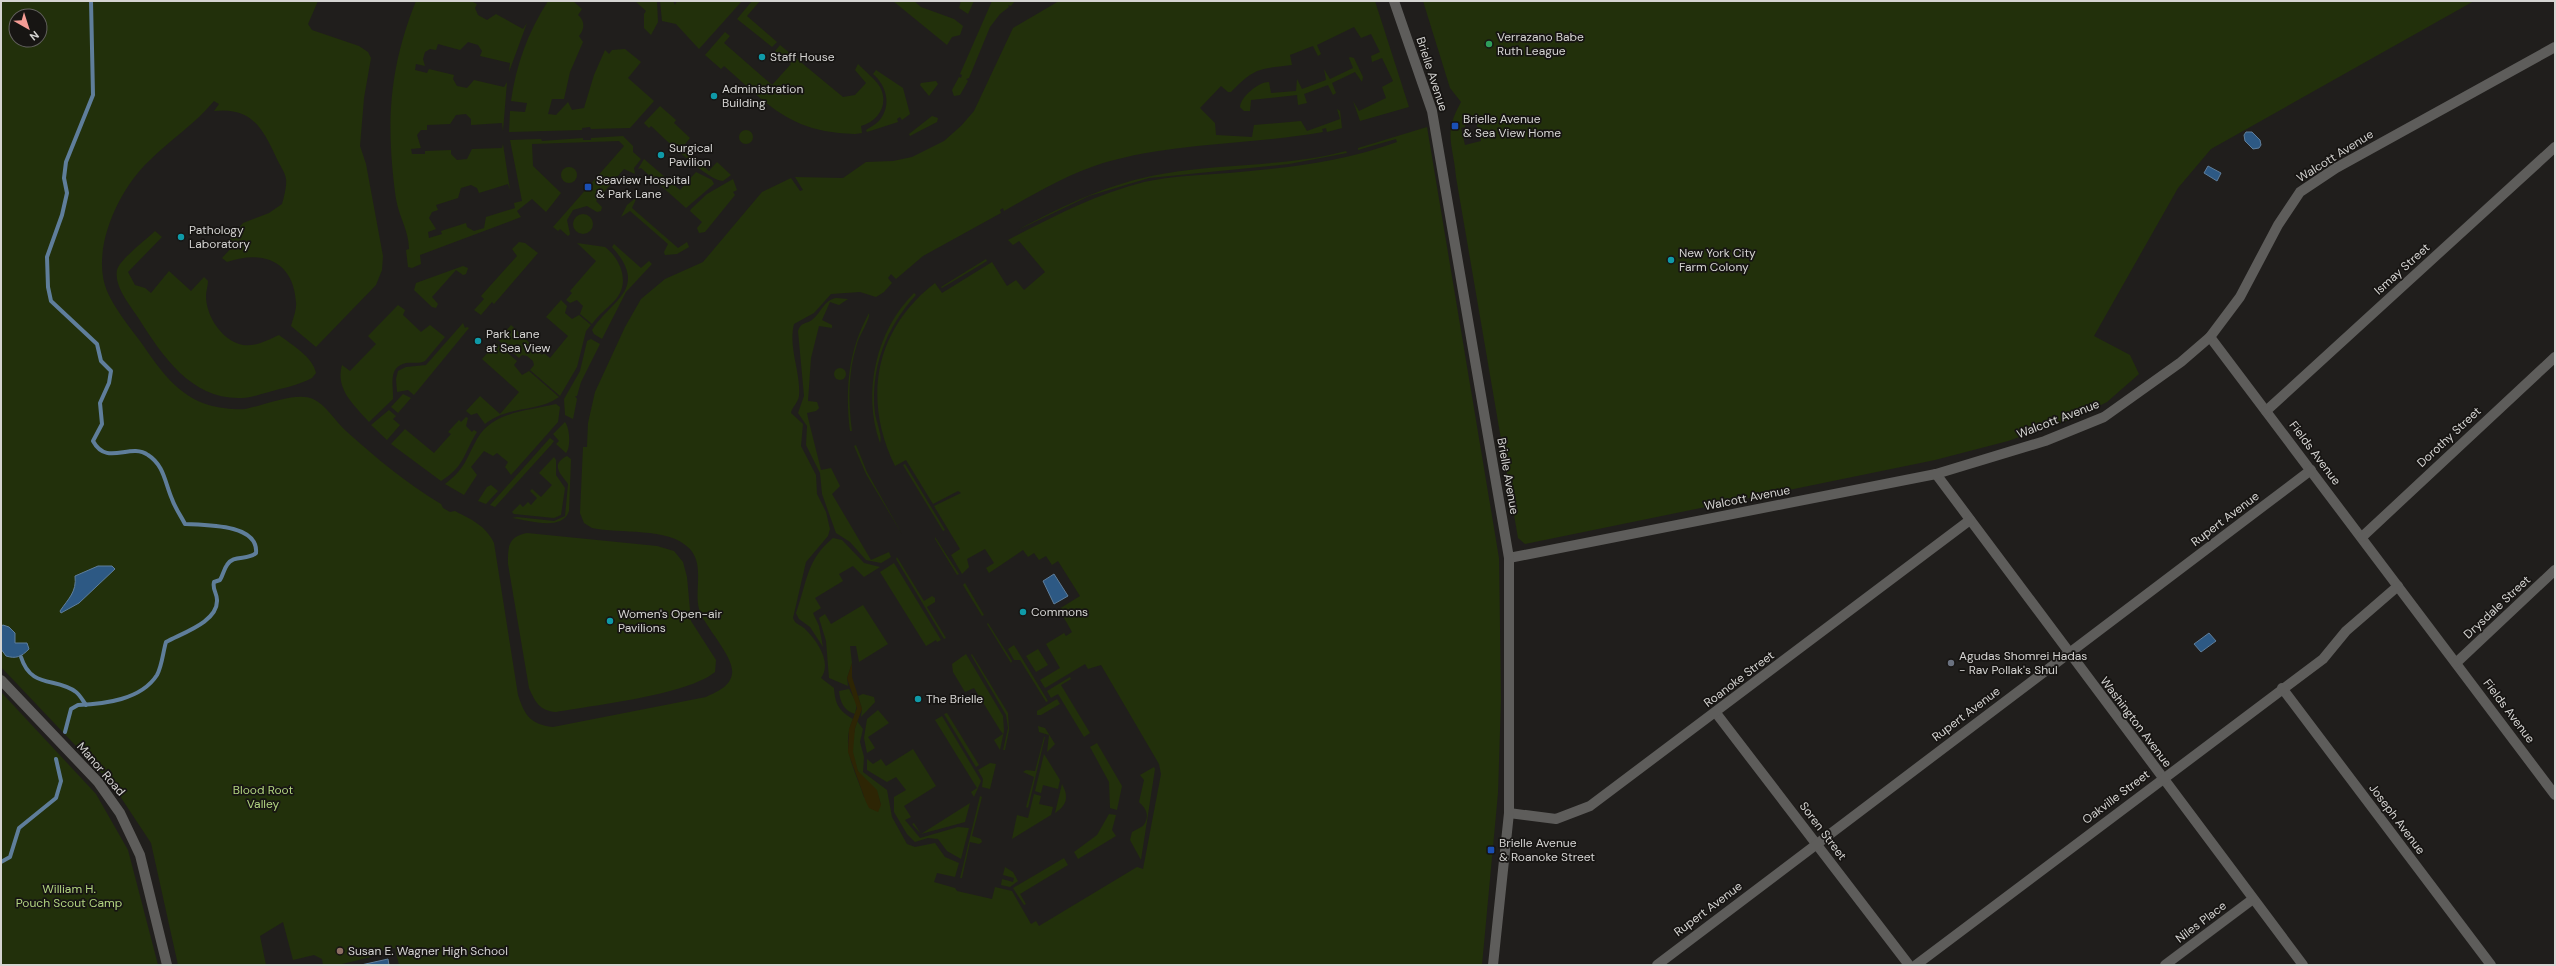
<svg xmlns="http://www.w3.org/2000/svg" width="2556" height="966" font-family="'DM Sans',sans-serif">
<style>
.green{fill:#22300b;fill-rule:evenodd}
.sand{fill:#2d2504}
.water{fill:#2d5984;stroke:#5f7e9b}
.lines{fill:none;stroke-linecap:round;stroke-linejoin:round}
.stream{stroke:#5f7e9b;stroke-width:4}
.minor{stroke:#5e5d5b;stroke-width:10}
.tertiary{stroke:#5e5d5b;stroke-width:10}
.leisure-dot{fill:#2e9e5b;stroke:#171513;stroke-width:1.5}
.culture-dot{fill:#0f9aa8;stroke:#171513;stroke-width:1.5}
.transit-dot{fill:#1a4fb4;stroke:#171513;stroke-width:1.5}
.worship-dot{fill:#6b7280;stroke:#171513;stroke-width:1.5}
.education-dot{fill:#8d6e63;stroke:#171513;stroke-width:1.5}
.labels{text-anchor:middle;stroke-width:3.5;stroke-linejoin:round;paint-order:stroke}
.poi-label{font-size:12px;fill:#d5d4d2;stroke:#171513;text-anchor:start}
.street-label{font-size:12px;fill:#d5d4d2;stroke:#171513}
.park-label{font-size:12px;fill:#b2d481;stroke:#171513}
</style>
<rect width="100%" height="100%" fill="#201e1c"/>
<g class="green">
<path d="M1 1H318L308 24 312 30 359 46 368 52 371 58 364 98 360 146 366 164 383 256 382 270 376 285 316 347 291 326C293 319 297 309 296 302 293 260 262 250 227 262L222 258 234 245 229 240 243 223 269 213 282 204C284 197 287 186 286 179 285 172 279 164 276 157 262 127 251 107 214 111L219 104 214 101C195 124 170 140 149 161 119 189 90 250 107 291 115 309 128 325 140 341 159 368 177 397 212 406 221 408 236 410 245 409 262 406 297 391 313 399 325 404 336 422 346 431 376 458 406 483 441 504L443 508 450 512 455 511C472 520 485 525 494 543L518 695C525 716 530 724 553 727L706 697C716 692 730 687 732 674 735 657 705 628 699 609 694 590 705 564 689 548 668 527 620 534 592 528L584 523 580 513 583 447H587L588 423 595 392 625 327 641 299 665 279 703 262 762 192 791 178 800 191 803 190 795 177 843 178 866 162 893 161 912 157 944 141 961 126 974 111 1013 28 1059 1H1375L1409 107 1360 121 1353 101 1359 111 1386 98 1382 87 1393 81 1382 58 1372 62 1371 56 1380 52 1371 34 1361 38 1354 27 1317 45 1321 54 1318 56 1313 46 1290 55 1292 65C1259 69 1255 67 1231 92H1228L1221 86 1200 108 1215 123 1216 135 1252 137 1254 125 1301 121 1307 131 1340 119 1337 109 1340 111 1342 128 1327 132 1326 128 1322 129 1323 132C1250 145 1174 142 1103 163 1068 174 1036 193 1004 211L1003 208 1000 210 1001 213 923 256 896 279 891 274 888 278 892 283 884 292 876 297 860 292 831 294 814 313 794 324C788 348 801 372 799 396 798 403 792 407 791 413L803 424 801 446 816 475 817 494 826 512 830 529 828 536 806 562 793 618C795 625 802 625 806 630 818 642 832 663 821 678L834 688C835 704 839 711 853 719 840 747 855 770 864 797L881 805C876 784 872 790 861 776 849 761 852 737 857 721L863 729 860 742 864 757 863 772 887 790 892 817 907 844 915 847 935 843 945 857 959 863 955 877 937 873 934 882 955 888 957 891 992 899 995 887 1012 891 1031 924 1036 921 1039 926 1137 867 1143 869 1161 774 1159 764 1101 665 1088 669 1085 664 1045 688 1040 680 1060 668 1046 644 1064 633 1066 636 1072 632 1059 609 1080 596 1058 561 1052 565 1046 556 1039 560 1034 553 1028 557 1023 550 989 573 986 568 994 563 985 549 967 559 969 567 962 574 951 555 960 549 934 506 961 493 958 491 933 504 906 460 895 466C862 399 875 329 935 283L942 293 992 262 1007 286 1016 280 1024 290 1045 272 1019 241 1013 245 1008 240C1052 217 1096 194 1144 182 1172 176 1200 175 1229 173 1286 168 1343 162 1397 142L1396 139 1358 150V148L1427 127 1499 558 1501 699 1498 793 1482 965H399L395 948 370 953 371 957 338 965H323L322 959 314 955 293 960 283 922 260 936 266 965H178L151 843 112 784 1 667ZM16 16H40V40H16Z"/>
<path d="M416 1H471L477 4 475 8 478 15 487 20 496 14 523 29 527 23 509 72 510 63 480 56 482 51 478 45 468 42 460 50 438 44 436 50 430 49 425 52 423 59 425 66 416 64 415 70 427 73 429 69 454 75 453 79 457 86 467 88 474 80 504 87 507 82 503 131 502 123 471 125V119L466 114 456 115 450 124 427 125V130H421L417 135 421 148 411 149 412 154H425V151L451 150V154L457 160 467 159 472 149 502 148 503 144 510 190 508 184 479 193 477 188 471 185 461 188 458 198 436 205 438 210 432 212 429 218 436 229 428 232 429 238 442 234 441 231 466 223 467 227 474 231 484 228 486 217 515 208 514 203 522 201 510 140 541 139 542 141 583 138V140H591V138L623 136 633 146V152L641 159 634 168 635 174 624 169 596 201 602 207 601 211 597 212 587 206 573 210 567 220 570 234 568 236 560 229 558 231 553 227 624 146 619 141 532 144 533 166 561 193 546 212 532 199 517 211 521 217 420 255 421 264 412 268 408 267 406 250 409 249C409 231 399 217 396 199 386 126 388 71 416 1Z"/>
<path d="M548 1H573L582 9 578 15C585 21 585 29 579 36L583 42 570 72 564 99H552L548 114 556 115 568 102 572 110 584 108 594 75 605 50 609 54 612 50 625 49 641 62 628 78 654 101 630 128 591 129 590 127 582 128V130L509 132 510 111 525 112 527 103 511 101C516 65 528 32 548 1Z"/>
<path d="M635 1H657L658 22 651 35 644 28V14L646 11Z"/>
<path d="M660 1H673L675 5 677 1H742L699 49 676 24 662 21Z"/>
<path d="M752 1H760L747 16 777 42 772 47 737 19Z"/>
<path d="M893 1H914L921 7 954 19 963 26 960 35 952 37 947 45Z"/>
<path d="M961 1H974L968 14 959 8Z"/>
<path d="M992 1H1015L1011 6 1008 5 1009 7 1000 14 990 27 969 78 966 79 968 81 960 95 954 96 952 90 959 77 961 78 962 75 960 74Z"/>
<path d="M1423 1H2474L2211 149 2178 188 2094 336 2130 355 2139 374 2107 402 2077 417 2008 441 1935 460 1525 544 1518 538 1456 177C1453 143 1443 134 1461 102L1450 88ZM1475 117 1481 141 1465 145 1461 128 1465 127 1466 120Z"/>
<path d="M725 32 730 36 724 43 772 85 791 64 775 51 780 45 843 97 855 95 866 83 855 70 858 64C865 71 875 79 880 87 889 104 879 121 861 126L862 133 855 134C789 132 770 106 724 66L721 69 705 55Z"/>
<path d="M1350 57 1354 58 1363 77 1362 82 1355 72 1332 83 1336 93 1333 95 1328 85 1304 94 1307 103 1298 105 1297 95 1251 100 1250 111H1244L1240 107C1241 96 1259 82 1269 82L1271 93 1296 91 1297 79 1302 89 1326 80 1324 69 1330 79 1353 68 1349 58Z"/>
<path d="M876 70 903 88 910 114 902 120 900 117 897 119 898 122 867 132 866 130C870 127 875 125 879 121 892 106 887 86 873 74Z"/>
<path d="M936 81 938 84 929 96 920 85 921 83Z"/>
<path d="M660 106 676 120 674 123 690 138 682 148 709 171 717 162 731 175 723 181C708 181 664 138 651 126L649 128 644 123Z"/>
<path d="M932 116 938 118 937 122 910 136 909 134Z"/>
<circle cx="746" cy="137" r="7"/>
<path d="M1346 151 1347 153 1289 164 1149 178 1089 196 1018 230C1064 205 1110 183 1162 174 1223 163 1286 167 1346 151Z"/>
<path d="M644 159 680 190 696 172 712 180 714 184 686 208 641 168 638 169Z"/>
<circle cx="569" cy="175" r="8"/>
<path d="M733 179 737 190 733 192 735 195 705 232 699 233 697 228 702 222 690 211 691 209 707 194Z"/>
<path d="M637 197 632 208 678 248 687 242 689 247 677 254 665 255 664 252 668 244 630 211 621 217 627 205Z"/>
<circle cx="583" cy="224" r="10"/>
<path d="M155 231 162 237 128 272 135 285 145 288 151 293 169 271 191 291 204 277 208 281C208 286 206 291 206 296 206 316 222 341 243 345 255 347 268 340 279 335 292 345 313 357 316 373L312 378C299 385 283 388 269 392 260 394 251 398 242 398 192 400 163 357 139 319 130 305 114 287 117 270 119 260 147 239 155 231Z"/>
<path d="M519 242 525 243 538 253 494 304 492 302 481 315 474 310 484 299 481 296 517 256 512 249Z"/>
<path d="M577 243 605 247C621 259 630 283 616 299 608 308 599 314 592 324L580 314 583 306 577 300 570 303 566 300 572 293 570 291 596 261Z"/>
<path d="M614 244 641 268 649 261 652 264 626 292 602 339 594 334 592 330C611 300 650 289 612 247Z"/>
<path d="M986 259 987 261 942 288 941 287Z"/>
<path d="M463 266 468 268 466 274 463 275 456 270 432 297 438 304 436 308 432 307 414 290 416 283Z"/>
<path d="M914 293 916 295C886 327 870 369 875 413 876 421 883 437 880 443 862 392 876 331 914 293Z"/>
<path d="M836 298 848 299 839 305 830 302 822 320 832 325V328L819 326 811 358 808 401 817 402 819 408 816 411 807 413 808 418 821 470 831 468 840 486 832 494 871 560 889 552 891 557 881 563 866 560 850 542 836 533 822 494 820 473 806 445 807 426 798 413 804 396 798 331C801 322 806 324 812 320 821 313 824 300 836 298Z"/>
<path d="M561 300 567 306 565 313 572 319 579 315 591 325 586 331 577 367 560 396 530 370 534 365 533 361 527 356 522 355 519 358 498 340 511 325 542 355 544 353 550 358 568 336 546 317Z"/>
<path d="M398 305 405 310 403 315 421 332 430 325 445 337 425 361C419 364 412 362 406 363 387 367 394 386 393 399L369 422C354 405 335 389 342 365L350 371 376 344 368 336Z"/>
<path d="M869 313C871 318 859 336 857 344 848 373 848 401 852 431H850C845 389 848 351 869 313Z"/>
<path d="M463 323 465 328 467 327 469 328 414 395 408 390 397 392 396 379 398 371 406 367 426 365Z"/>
<path d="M591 339 600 344 581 382 577 396H575L577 399 573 419 565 415 564 399 580 371 587 341Z"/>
<path d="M496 343 517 361 514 365 522 375 529 371 559 397C536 413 509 405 485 424L477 413 471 415 466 411 480 396 500 414 519 392 482 359Z"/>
<circle cx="840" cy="374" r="6"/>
<path d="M403 394 411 398 398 413 391 407Z"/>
<path d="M556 404 560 407 558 422 511 475 505 467 508 462 497 453 493 456 484 451 471 467 477 475 464 495 445 484C465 469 466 459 477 439 493 411 528 411 556 404Z"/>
<path d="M389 410 396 416 393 419 400 425 387 440 371 425Z"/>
<path d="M466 417 468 418 466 426 472 432 474 430 477 432C464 453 464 467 441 481L391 444 405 429 434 453 451 434 448 432 459 420 461 422Z"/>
<path d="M565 422C570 428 571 448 566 453L556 444 559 441 553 434Z"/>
<path d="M550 438 554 441 551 445 495 507 490 505Z"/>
<path d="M856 445 867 472 902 534 866 474 854 446Z"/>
<path d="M567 456 571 459 569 511C562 532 528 520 512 518L517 517 554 521 565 516 568 484C562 475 549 465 567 456Z"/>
<path d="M554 457 556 460V475L565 488 561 515 554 518 514 514 512 512 520 504 523 507 528 502 531 505 537 498 530 491 532 489 541 497 552 485 539 473Z"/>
<path d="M905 464 945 530 943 531 903 465Z"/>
<path d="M491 485 498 491 486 504 478 501 487 487Z"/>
<path d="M527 533 657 546 674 551 683 562 687 577 691 621 716 660 715 672C687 695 595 705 556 712 540 711 535 702 529 688L508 564C508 546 508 537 527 533Z"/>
<path d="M935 537 959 574 957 575 935 539Z"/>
<path d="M833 538 842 540 864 563 880 567 864 577 853 566 839 574 843 581 815 598 821 608 813 613 819 626 823 647 810 627 799 619 796 613C807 583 806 560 833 538Z"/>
<path d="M897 557 924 601 932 596 935 598V602L927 607 946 638 944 639 896 559Z"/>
<path d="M894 563 941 640 937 642 936 640 926 646 880 572Z"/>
<path d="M965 583 984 615 982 616 963 585Z"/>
<path d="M863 605 888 644 859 662 856 646H850L852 663 847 678 848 686 829 678 826 641 819 618 825 614 831 624Z"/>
<path d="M988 623 1012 661 1011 663 987 624Z"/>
<path d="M1014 645 1048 701 1046 702 1020 660H1014L1008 649Z"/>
<path d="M1038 649 1048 665 1036 672 1026 656Z"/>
<path d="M966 654 1003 716 1004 731 1000 750 994 740 1003 734 1000 730 974 688 965 692 953 672 952 664Z"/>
<path d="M972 654 1008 713 1009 730 1005 750H1003L1008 728 1006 715 971 655Z"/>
<path d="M1070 677 1071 679 1061 685 1090 733 1084 737 1058 694 1051 698 1047 691Z"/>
<path d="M849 689 857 704 855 714C844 711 840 702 839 691Z"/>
<path d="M1 692 96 794 128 850 158 965H1Z"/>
<path d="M863 694 874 697 875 702 861 717 862 709 858 696Z"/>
<path d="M1057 699 1060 704 1041 715H1037V711Z"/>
<path d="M878 710 889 723 868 737 875 748 867 753 864 738 867 719Z"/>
<path d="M947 713 979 765 976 767 944 714Z"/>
<path d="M942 716 981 781 974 797 971 792 977 788 935 720Z"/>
<path d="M1038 726 1045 728 1055 744 1047 752 1049 735 1039 732Z"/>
<path d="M1044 737H1045L1028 808 1026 807 1034 777 1023 772 1026 770 1035 771Z"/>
<path d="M1097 743 1122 786 1117 810 1110 808 1109 782 1090 747Z"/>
<path d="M913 749 936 786 904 806 911 817 905 820 920 838 958 827 969 828 961 859 947 851 938 839 928 838 915 842 907 834 894 812V797L906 790 896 777 887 782 867 770V759L873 764 881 759 886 766Z"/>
<path d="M1044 754 1060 780 1058 789 1043 785 1041 793 1035 791Z"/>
<path d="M990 763 996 764 990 789 982 787 983 779 978 770Z"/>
<path d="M1154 767 1155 769 1141 860 1130 840 1132 832 1143 826C1150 817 1147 809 1139 802L1144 780 1140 775Z"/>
<path d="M1062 784C1069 797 1067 805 1055 813Z"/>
<path d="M1034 794 1041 796 1039 804 1053 807 1051 815 1012 839 1017 815 1028 818Z"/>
<path d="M980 796 982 797 972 836 981 839 982 842 979 844 970 842 962 878H960Z"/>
<path d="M970 803 965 822 921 834 912 824 914 823 921 834Z"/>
<path d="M1109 814 1116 815 1112 830 1116 836 1078 859 1074 852 1097 835Z"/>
<path d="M1064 858 1068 865 1020 894 1026 904 1024 905 1013 888Z"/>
<path d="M1005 867 1013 872 1018 881 1010 887 1001 885 1002 879 1013 882 1014 878 1003 875Z"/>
</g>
<path class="sand" d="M852 663V677L862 709 855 728 853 752 858 771 877 790 881 805 878 812 869 808 866 802 848 752 849 729 857 708 847 678Z"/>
<g class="water">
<path d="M2246 132H2252L2260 140 2261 145 2259 148 2253 149 2245 141 2244 135Z"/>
<path d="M2208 166 2221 173 2217 181 2204 173Z"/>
<path d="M98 566H112L115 569 79 603 61 613 60 611C68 599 77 592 75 576Z"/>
<path d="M1054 574 1068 596 1054 604 1043 581Z"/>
<path d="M3 625 9 627 15 633V643H27L29 649C21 657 16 659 6 656L1 649V626Z"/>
<path d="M2209 633 2216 641 2201 652 2194 644Z"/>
<path d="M388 959 389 965H361Z"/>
</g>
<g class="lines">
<g class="stream">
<path d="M21 657C31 689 56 677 76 692 80 695 83 701 86 705"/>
<path d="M65 732 71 709 78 705C104 704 141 700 157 675 162 666 163 652 166 642 182 633 218 622 217 600 217 593 212 589 214 582L220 580C223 575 224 569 227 565 233 554 248 561 256 553 259 524 205 525 185 524 181 516 175 508 172 499 165 483 164 465 148 455 130 442 107 467 93 441L102 424 100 403 109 383 111 371 101 361 97 344 51 301 48 287 47 257 62 215 67 193 64 178 66 162 93 95 91 1"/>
<path d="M1 862 10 857 19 828 56 798 61 781 56 759"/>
</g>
<g class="minor">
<path d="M2210 337 2555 795"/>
<path d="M2266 411 2555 147"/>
<path d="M1936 474 2303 965"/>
<path d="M2362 537 2555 357"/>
<path d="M1509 558 1936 474 2045 441 2104 417 2181 362 2210 337 2240 297 2278 225 2300 192 2336 168 2555 47"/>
<path d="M2456 663 2555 570"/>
<path d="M2282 688 2491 965"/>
<path d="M1716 713 1909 965"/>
<path d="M1509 813 1556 819 1590 806 1970 520"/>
<path d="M1657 965 2311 470"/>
<path d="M1916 965 2323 659 2346 631 2398 586"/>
<path d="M2165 965 2253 899"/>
</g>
<g class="tertiary">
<path d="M1394 1 1432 111 1509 558V813L1493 965"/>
<path d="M1 680 98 782 120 813 140 855 167 965"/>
</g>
</g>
<circle class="leisure-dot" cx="1489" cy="44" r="4"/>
<g class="culture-dot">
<circle cx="762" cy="57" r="4"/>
<circle cx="714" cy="96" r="4"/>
<circle cx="661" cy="155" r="4"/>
<circle cx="181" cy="237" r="4"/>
<circle cx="1671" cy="260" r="4"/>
<circle cx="478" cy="341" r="4"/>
<circle cx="1023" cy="612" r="4"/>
<circle cx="610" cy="621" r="4"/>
<circle cx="918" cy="699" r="4"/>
</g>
<g class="transit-dot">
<rect x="1451" y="122" width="8" height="8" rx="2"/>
<rect x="584" y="183" width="8" height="8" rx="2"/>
<rect x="1487" y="846" width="8" height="8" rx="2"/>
</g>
<circle class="worship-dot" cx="1951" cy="663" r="4"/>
<circle class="education-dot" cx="340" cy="951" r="4"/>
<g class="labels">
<g class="poi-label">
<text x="1497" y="41">Verrazano Babe<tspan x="1497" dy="14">Ruth League</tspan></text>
<text x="770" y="61">Staff House</text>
<text x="722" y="93">Administration<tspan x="722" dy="14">Building</tspan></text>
<text x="1463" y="123">Brielle Avenue<tspan x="1463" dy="14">&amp; Sea View Home</tspan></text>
<text x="669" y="152">Surgical<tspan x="669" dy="14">Pavilion</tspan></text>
<text x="596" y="184">Seaview Hospital<tspan x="596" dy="14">&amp; Park Lane</tspan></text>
<text x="189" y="234">Pathology<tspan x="189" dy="14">Laboratory</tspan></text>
<text x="1679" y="257">New York City<tspan x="1679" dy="14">Farm Colony</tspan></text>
<text x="486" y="338">Park Lane<tspan x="486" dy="14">at Sea View</tspan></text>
<text x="1031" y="616">Commons</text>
<text x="618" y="618">Women's Open-air<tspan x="618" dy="14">Pavilions</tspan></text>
<text x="1959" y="660">Agudas Shomrei Hadas<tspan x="1959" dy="14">- Rav Pollak's Shul</tspan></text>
<text x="926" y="703">The Brielle</text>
<text x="1499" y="847">Brielle Avenue<tspan x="1499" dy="14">&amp; Roanoke Street</tspan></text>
<text x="348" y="955">Susan E. Wagner High School</text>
</g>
<g class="street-label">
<text transform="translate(1432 74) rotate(72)" y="4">Brielle Avenue</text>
<text transform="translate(2335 156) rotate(-32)" y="4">Walcott Avenue</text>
<text transform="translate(2402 269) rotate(-42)" y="4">Ismay Street</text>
<text transform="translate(2058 419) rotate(-21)" y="4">Walcott Avenue</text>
<text transform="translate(2449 437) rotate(-43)" y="4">Dorothy Street</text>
<text transform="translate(2315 453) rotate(53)" y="4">Fields Avenue</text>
<text transform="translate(1508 476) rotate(80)" y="4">Brielle Avenue</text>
<text transform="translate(1747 498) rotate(-11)" y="4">Walcott Avenue</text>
<text transform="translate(2225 519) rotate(-37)" y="4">Rupert Avenue</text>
<text transform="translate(2497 607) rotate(-43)" y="4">Drysdale Street</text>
<text transform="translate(1739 679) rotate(-37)" y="4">Roanoke Street</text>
<text transform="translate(2509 711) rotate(53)" y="4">Fields Avenue</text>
<text transform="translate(1966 714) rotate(-37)" y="4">Rupert Avenue</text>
<text transform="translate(2136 722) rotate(53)" y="4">Washington Avenue</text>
<text transform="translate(101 769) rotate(49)" y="4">Manor Road</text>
<text transform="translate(2116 797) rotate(-37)" y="4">Oakville Street</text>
<text transform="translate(2397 819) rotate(53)" y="4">Joseph Avenue</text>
<text transform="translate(1823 831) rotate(53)" y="4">Soren Street</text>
<text transform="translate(1708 909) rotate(-37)" y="4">Rupert Avenue</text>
<text transform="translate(2201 922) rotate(-37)" y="4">Niles Place</text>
</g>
<g class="park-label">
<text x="263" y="794">Blood Root<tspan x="263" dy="14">Valley</tspan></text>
<text x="69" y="893">William H.<tspan x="69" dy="14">Pouch Scout Camp</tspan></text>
</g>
</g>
<rect width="2556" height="966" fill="none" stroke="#d5d4d2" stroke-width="4"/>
<g transform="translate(28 28) rotate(141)"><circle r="19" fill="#171513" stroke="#63615f"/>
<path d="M0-3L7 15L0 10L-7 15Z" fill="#f59c95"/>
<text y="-6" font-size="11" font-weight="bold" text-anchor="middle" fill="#d5d4d2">N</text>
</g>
</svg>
